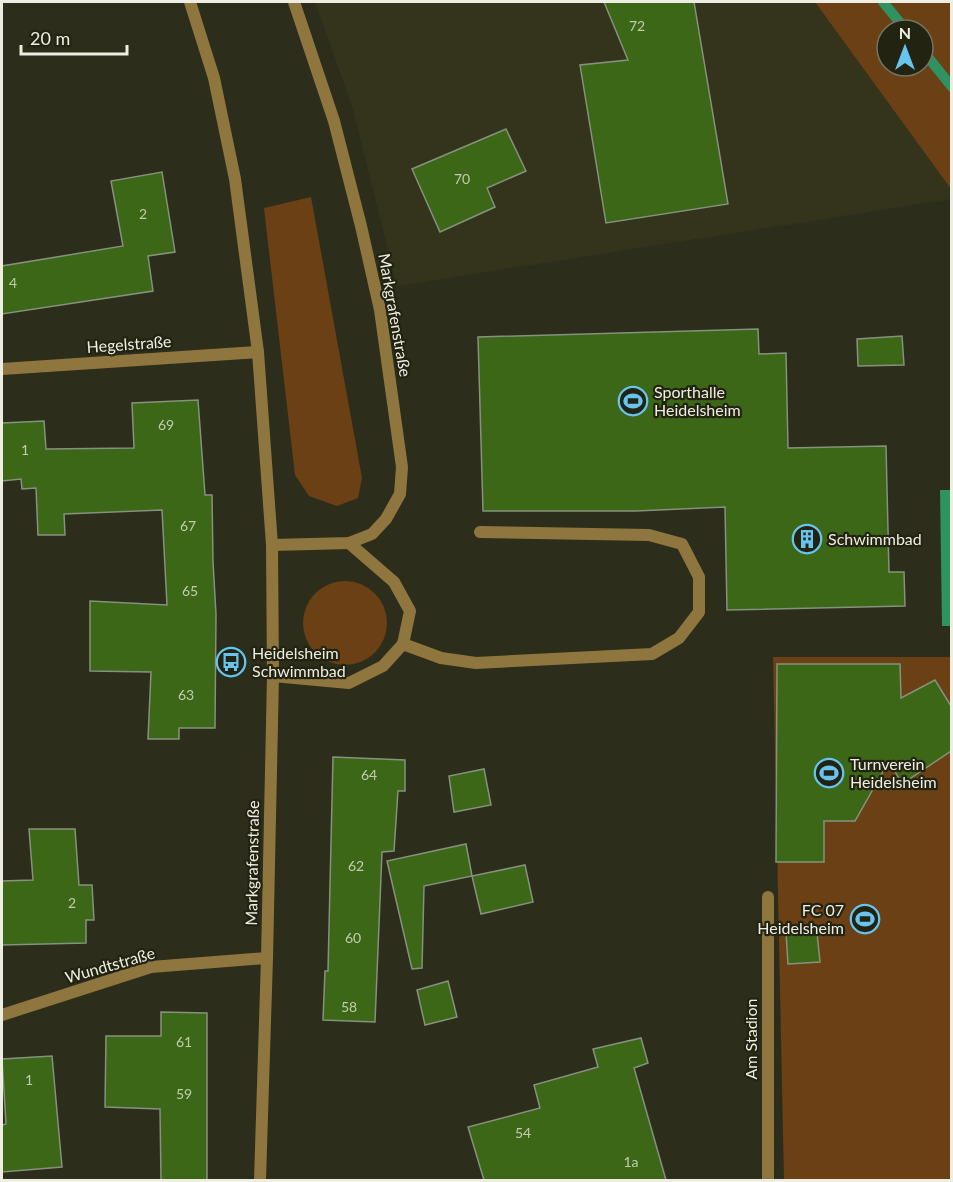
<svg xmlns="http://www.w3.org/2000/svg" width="953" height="1182" font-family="Lato,sans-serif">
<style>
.built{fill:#33341b}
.green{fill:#6b4014;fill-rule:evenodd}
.water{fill:#2e9261}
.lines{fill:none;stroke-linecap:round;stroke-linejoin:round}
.stream{stroke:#2e9261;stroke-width:10}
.building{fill:#3c6716;stroke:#86917f;stroke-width:1.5}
.service{stroke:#8f763e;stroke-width:12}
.minor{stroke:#8f763e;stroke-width:12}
.tertiary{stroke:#8f763e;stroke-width:12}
.labels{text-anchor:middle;stroke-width:4.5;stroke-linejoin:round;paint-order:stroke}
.number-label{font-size:14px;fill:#c1ccaf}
.street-label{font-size:16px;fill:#edede2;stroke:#232312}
.poi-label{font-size:16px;fill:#edede2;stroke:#232312;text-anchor:start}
</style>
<rect width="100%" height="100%" fill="#2d2d1c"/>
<path class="built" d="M315 2H815L951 189V199L397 286 352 106Z"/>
<g class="green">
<path d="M815 2H950L952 6 951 189ZM887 30H923V66H887Z"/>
<path d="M311 197 362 478 358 498 337 506 309 496 295 475 264 208Z"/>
<circle cx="345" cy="623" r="42"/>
<path d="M773 657H951V1180H784Z"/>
</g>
<path class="water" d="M951 490V626H942L940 490Z"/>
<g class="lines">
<g class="stream">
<path d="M883 2 906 30"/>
<path d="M923 51 952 87"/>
</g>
</g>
<g class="building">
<path d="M604 2H694L728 204 606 223 580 65 628 60Z"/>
<path d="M506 129 526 171 487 188 495 207 440 232 412 169Z"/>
<path d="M162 172 175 252 148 256 153 291 2 314V266L123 246 111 181Z"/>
<path d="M758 329 759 354 786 353 788 448 886 446 889 572H904L905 606 727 610 725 507 636 511H483L478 337Z"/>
<path d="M902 336 904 365 858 366 857 339Z"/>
<path d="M198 400 205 495H212L213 562 216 614 215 728H179V739H148L151 672 90 671V601L167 605 162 510 64 514 65 535H38L36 488 22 489 21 479 2 481V423L44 421 46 449 134 448 132 403Z"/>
<path d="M777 664H900L901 698 935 680 951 706V751L902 784 889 761 855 821H824V862H776Z"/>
<path d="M333 757 405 760V791H398L394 851 382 852 375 1022 323 1020 325 971H328Z"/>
<path d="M484 769 491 805 454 812 449 776Z"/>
<path d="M29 829H75L79 885H92L94 920H86V943L2 945V881L33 880Z"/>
<path d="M466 844 472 876 424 886 422 968 412 969 387 861Z"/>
<path d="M525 865 533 902 481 914 472 876Z"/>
<path d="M786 933H817L820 962 788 964Z"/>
<path d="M448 981 457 1017 425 1025 417 990Z"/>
<path d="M161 1012 207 1013V1180H161L160 1109 105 1107 106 1036H161Z"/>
<path d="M641 1038 648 1063 634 1068 666 1180H484L468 1127 540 1108 534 1085 598 1067 593 1049Z"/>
<path d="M52 1056 62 1167 2 1172V1125L6 1124 2 1059Z"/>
</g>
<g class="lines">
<g class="service">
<path d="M349 543 394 582 410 611 403 644"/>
<path d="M273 676 349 683 383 666 403 644 441 658 476 663 652 654 679 638 699 612V577L682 544 649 535 480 532"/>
<path d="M768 897V1180"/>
</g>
<g class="minor">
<path d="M2 369 258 352"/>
<path d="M272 545 349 543 372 534 386 519 400 494 402 467 380 310 361 226 334 121 294 2"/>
<path d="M2 1015 151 967 267 958"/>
</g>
<path class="tertiary" d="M190 2 214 78 235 179 258 352 272 545 273 676 267 958 260 1180"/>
</g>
<defs>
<g id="stadium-ring" transform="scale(1.5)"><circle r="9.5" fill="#232312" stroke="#67c4ef" stroke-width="1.5"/><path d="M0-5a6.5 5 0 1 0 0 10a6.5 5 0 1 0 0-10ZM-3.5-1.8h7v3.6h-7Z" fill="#67c4ef"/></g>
<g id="building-ring" transform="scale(1.5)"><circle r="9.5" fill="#232312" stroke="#67c4ef" stroke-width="1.5"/><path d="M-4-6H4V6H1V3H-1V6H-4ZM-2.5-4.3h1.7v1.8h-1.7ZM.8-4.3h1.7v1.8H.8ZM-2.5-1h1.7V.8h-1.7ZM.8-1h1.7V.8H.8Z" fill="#67c4ef"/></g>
<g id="bus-ring" transform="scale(1.5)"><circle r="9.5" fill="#232312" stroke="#67c4ef" stroke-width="1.5"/><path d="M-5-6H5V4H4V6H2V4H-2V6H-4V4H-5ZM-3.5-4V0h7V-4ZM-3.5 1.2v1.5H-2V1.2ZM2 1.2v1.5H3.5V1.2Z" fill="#67c4ef"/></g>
</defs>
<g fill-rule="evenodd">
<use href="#stadium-ring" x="633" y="401"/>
<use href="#building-ring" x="807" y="539"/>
<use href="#bus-ring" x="231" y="662"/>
<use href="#stadium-ring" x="829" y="773"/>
<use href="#stadium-ring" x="865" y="919"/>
</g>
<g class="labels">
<g class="number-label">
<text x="637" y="31">72</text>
<text x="462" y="184">70</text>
<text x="143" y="219">2</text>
<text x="13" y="288">4</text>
<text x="166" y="430">69</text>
<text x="25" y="455">1</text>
<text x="188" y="531">67</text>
<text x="190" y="596">65</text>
<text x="186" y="700">63</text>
<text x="369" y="780">64</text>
<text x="356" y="871">62</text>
<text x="72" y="908">2</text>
<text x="353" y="943">60</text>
<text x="349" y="1012">58</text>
<text x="184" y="1047">61</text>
<text x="29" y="1085">1</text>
<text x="184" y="1099">59</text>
<text x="523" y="1138">54</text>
<text x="631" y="1167">1a</text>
</g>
<g class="street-label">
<text transform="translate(395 315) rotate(80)" y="6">Markgrafenstraße</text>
<text transform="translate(129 344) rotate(-4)" y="6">Hegelstraße</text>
<text transform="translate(252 863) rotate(-89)" y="6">Markgrafenstraße</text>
<text transform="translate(110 965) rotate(-16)" y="6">Wundtstraße</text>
<text transform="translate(751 1039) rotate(-90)" y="6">Am Stadion</text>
</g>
<g class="poi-label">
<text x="654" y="398">Sporthalle<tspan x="654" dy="18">Heidelsheim</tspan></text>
<text x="828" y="545">Schwimmbad</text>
<text x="252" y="659">Heidelsheim<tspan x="252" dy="18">Schwimmbad</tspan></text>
<text x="850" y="770">Turnverein<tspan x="850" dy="18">Heidelsheim</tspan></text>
<text x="844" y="916" text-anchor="end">FC 07<tspan x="844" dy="18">Heidelsheim</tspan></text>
</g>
</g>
<rect width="953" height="1182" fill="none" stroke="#edede2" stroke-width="6"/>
<g transform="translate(905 48)"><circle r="28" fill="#232312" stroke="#747465" stroke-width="1.5"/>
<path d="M0-4.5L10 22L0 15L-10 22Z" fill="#67c4ef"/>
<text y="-9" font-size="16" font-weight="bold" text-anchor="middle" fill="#edede2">N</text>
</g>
<path d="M21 45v9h106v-9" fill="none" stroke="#edede2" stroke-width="3"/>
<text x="30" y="45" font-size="18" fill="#edede2" stroke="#232312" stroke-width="4.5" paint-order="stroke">20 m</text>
</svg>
